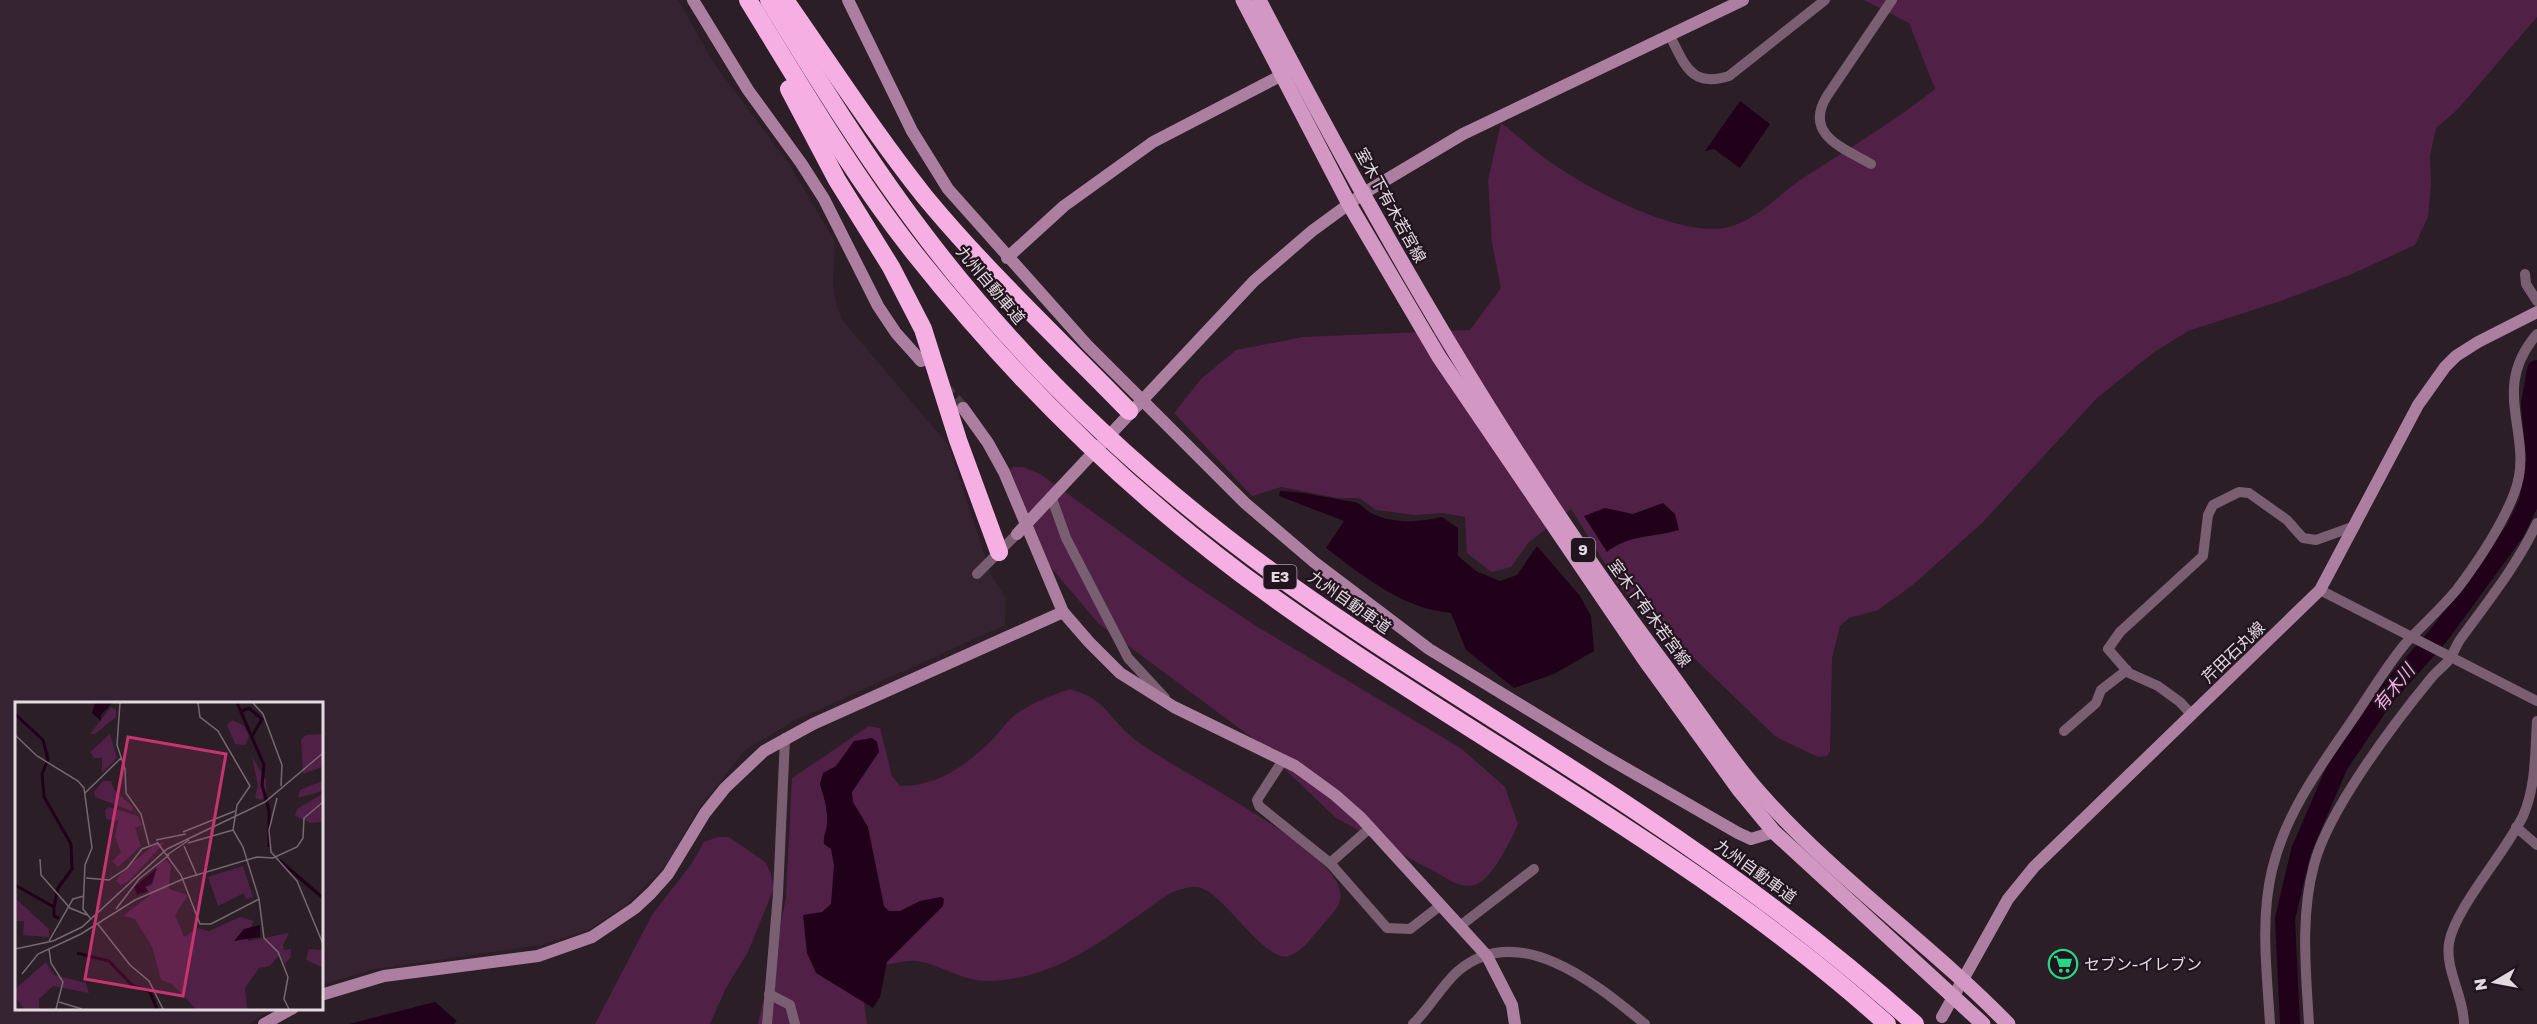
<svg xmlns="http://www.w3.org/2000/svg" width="2537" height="1024" font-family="'Golos Text','Noto Sans JP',sans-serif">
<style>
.built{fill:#362331}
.green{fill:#512047}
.water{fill:#21001a}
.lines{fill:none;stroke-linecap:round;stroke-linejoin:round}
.river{stroke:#21001a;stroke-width:20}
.secondary-tunnel{stroke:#473a43;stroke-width:12;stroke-dasharray:12 6;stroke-linecap:butt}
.street{stroke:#7a5e72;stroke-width:10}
.secondary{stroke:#ac7fa0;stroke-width:12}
.primary{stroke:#d298c3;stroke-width:15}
.highway{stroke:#f6afe3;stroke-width:18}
.labels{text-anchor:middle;stroke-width:4.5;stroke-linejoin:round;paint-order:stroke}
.shield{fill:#21141e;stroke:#a99fa6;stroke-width:1.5}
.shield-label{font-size:15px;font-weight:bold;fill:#e3dae0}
.street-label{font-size:16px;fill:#e3dae0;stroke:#21141e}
.poi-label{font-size:16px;fill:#e3dae0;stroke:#21141e;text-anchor:start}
.water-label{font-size:18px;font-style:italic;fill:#f7aee4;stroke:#21141e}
.inset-river{fill:none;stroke:#21001a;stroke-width:3}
.inset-road{fill:none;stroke:#756971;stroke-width:1.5}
.view{fill:#c7356f;fill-opacity:0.15;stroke:#c7356f;stroke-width:3}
.inset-edge{fill:none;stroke:#e3dae0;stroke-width:3}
</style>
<rect width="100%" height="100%" fill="#2b1e27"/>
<path class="built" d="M0 0H678L713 62 789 164 835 242 833 283 836 303 843 321 949 446 991 575 1006 597 1005 625 794 721 745 750 698 810 667 864 627 904 589 930 541 945 374 969 321 985V703H16V1008H273L249 1024H0Z"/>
<g class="green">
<path d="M1864 0H2537V17L2458 109 2436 128 2430 156 2431 183 2428 217 2415 245 2352 274 2281 301 2188 331 2153 353 2097 398 1983 522 1914 584 1878 610 1849 618 1840 626 1832 658 1830 751 1827 756 1818 757 1776 737 1619 586 1571 509 1528 543 1511 567 1491 572 1467 553 1465 517 1443 513 1415 515 1376 510 1359 498H1338L1281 487 1252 496 1174 413 1201 379 1236 350 1303 337 1470 330 1501 288 1492 243 1488 180 1501 123C1520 138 1539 155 1559 168 1597 193 1686 241 1732 226 1759 218 1780 193 1803 178 1848 149 1894 122 1935 89L1909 23Z"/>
<path d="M1013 467H1023L1040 474 1190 582 1256 626 1462 749 1505 787 1518 824C1512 839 1494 873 1482 881 1473 888 1464 886 1455 883L1336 818 1251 737 1099 624 1053 570 1028 533 1006 475Z"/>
<path d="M1070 689C1108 700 1107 717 1133 738 1172 770 1332 845 1340 891 1343 905 1333 912 1325 922 1315 933 1304 951 1289 956 1266 964 1225 895 1201 888 1192 885 1179 890 1170 893 1115 931 1058 981 987 981 962 981 940 964 917 961 904 960 888 965 876 967L862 988 867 1024H758L786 898 792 778 869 726 880 728 892 776 900 786C937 787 968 764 993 739 1001 730 1009 719 1019 712 1034 702 1053 695 1070 689Z"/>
<path d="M718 837H729L765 862 771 874 774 888 748 952 726 988 710 1024H595L652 915 692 863 704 842Z"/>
</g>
<g class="water">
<path d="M1740 101 1770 124 1740 168 1714 149 1705 151Z"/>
<path d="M1280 491C1304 492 1330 498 1354 502 1361 503 1366 511 1373 514 1395 524 1419 522 1442 517L1458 528V556L1476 571 1500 581 1517 575 1537 546 1580 596 1591 616 1594 651 1554 674 1514 688 1466 650 1451 613C1401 608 1365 577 1326 548L1344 521 1279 496Z"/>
<path d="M1663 503 1675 514 1679 530C1652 538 1630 534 1607 552L1584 516 1605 508 1633 514Z"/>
<path d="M872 738 877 742 879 752 852 792 853 802 868 827 884 906 889 911H900L920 901 941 897 944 899 943 906 887 962 880 997 873 1008 816 973 807 953 803 915 822 912 831 904 834 865 831 849 824 844C823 837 826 832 827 824 828 810 824 798 820 784L823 773 836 766 854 741Z"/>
<path d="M435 1002 457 1021 454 1024H349Z"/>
</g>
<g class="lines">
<path class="river" d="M2290 1024 2285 919 2301 851 2338 765 2384 697 2439 635 2515 531 2529 502 2536 459 2531 404 2537 370"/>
<path class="secondary-tunnel" d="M943 386 963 408"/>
<g class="street">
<path d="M1670 36C1685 65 1691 88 1729 76L1825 0"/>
<path d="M1871 164C1844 148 1803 135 1827 96L1892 0"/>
<path d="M2525 274 2526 284 2537 301"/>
<path d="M1051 496 1066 538 1128 658 1165 698"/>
<path d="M977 574 1017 534"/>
<path d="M2320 590 2537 701"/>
<path d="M2192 715 2180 702 2158 686 2129 673 2108 649 2120 632 2203 556 2208 515 2213 505 2239 492 2249 493 2287 520 2303 538 2316 540 2355 526"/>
<path d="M2064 731 2096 703 2101 690 2127 670"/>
<path d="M1283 760 1257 800 1259 806 1330 863 1387 928 1410 929 1441 905"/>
<path d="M2516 827 2537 845"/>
<path d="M1330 863 1370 828"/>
<path d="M1460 926 1534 869"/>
<path d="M769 994 790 1005 795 1024"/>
<path d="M767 1024 778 894 785 738"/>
<path d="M1413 1024C1430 1008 1441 986 1458 971 1520 919 1597 985 1645 1024"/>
<path d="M2270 1024C2267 973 2260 920 2272 870 2286 812 2320 767 2353 719 2370 694 2386 667 2405 644 2422 625 2442 608 2458 588 2479 560 2501 527 2514 494 2537 436 2487 392 2537 334"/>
<path d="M2309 1024C2306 972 2300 917 2314 865 2328 810 2395 722 2432 677 2437 671 2443 667 2448 661 2454 654 2456 644 2462 637 2489 600 2517 565 2537 523"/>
<path d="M2464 1024C2464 996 2445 971 2449 943 2455 908 2506 852 2523 816 2536 787 2535 752 2537 721"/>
</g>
<g class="secondary">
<path d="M693 0 748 90 801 163 824 199 878 306 896 333 921 361"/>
<path d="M848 0 912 131 948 189 1087 345 1245 503 1314 562 1429 649 1606 757 1738 833 1751 839 1774 832"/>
<path d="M1007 258 1064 206 1153 142 1288 72"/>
<path d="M963 408 988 443 1004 472 1063 612 1089 642 1120 673 1174 707 1295 766 1335 795 1361 818 1487 956 1512 1005 1515 1024"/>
<path d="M1017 534 1254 281 1312 231 1364 193 1463 134 1743 0"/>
<path d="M321 995 384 976 538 956 592 937 635 908 651 893 668 874 705 813 725 788 764 751 813 724 1063 612"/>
<path d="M1942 1017 2008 899 2034 867 2320 590 2418 405 2445 367 2456 356 2478 342 2537 312"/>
<path d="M264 1024 293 1008"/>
</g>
<g class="primary">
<path d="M1243 0 1349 204 1439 357 1645 660 1740 791 1774 832 1983 1024"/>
<path d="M1259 0C1378 229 1508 456 1663 663 1695 706 1724 752 1759 792 1834 877 1929 943 2008 1024"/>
</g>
<g class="highway">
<path d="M748 0C801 86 852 174 915 254 1018 384 1138 501 1274 598 1477 743 1701 856 1887 1024"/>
<path d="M769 0C819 82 870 164 929 241 1014 352 1116 452 1227 538 1358 640 1504 722 1642 815 1738 879 1829 947 1915 1024"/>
<path d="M785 0C831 66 875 134 925 197 986 271 1062 342 1129 411"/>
<path d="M789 89 837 180 891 267 923 329 958 440 999 552"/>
</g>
</g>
<defs>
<g id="supermarket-ring" transform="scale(1.5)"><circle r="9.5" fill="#21141e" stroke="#24d886" stroke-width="1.5"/><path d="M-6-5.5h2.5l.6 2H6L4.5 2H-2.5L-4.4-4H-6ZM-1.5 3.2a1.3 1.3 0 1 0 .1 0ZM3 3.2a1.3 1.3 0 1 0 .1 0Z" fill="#24d886"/></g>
</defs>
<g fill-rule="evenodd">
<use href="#supermarket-ring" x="2063" y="964"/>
</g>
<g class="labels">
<g class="shield">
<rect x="1571" y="538" width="24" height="24" rx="4.5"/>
<rect x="1263.5" y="565" width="33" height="24" rx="4.5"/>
</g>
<g class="shield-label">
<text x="1583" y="555">9</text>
<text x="1280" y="582">E3</text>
</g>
<g class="street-label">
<text transform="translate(1391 205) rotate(61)" y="6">室木下有木若宮線</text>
<text transform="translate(991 285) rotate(50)" y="6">九州自動車道</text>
<text transform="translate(1350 602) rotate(35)" y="6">九州自動車道</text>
<text transform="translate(1650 613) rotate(54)" y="6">室木下有木若宮線</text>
<text transform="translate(2233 652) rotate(-44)" y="6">芹田石丸線</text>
<text transform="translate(1756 871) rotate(36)" y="6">九州自動車道</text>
</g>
<g class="poi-label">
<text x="2084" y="970">セブン-イレブン</text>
</g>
<g class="water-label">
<text transform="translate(2394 688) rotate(-51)" y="6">有木川</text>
</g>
</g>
<g transform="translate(15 702)">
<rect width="308" height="308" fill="#2b1e27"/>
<path d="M96 5 101 8V15L80 32H75ZM217 18 229 24 234 34 230 43 220 42 212 23ZM95 32 102 56 87 71V56H79L75 50ZM307 32V65L288 72 286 38 291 33ZM237 55 251 78V91L247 98 240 96 243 83ZM88 79H96L100 89 118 105 117 109 80 95 79 90ZM307 79V89L283 96 285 88ZM307 92 306 120 296 121 280 114 282 107ZM94 105 123 114 127 123 120 126 126 144 103 165 97 159 106 151 100 135 103 119 91 117 90 108ZM142 141H149L114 179 106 183 101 179 110 166ZM151 157 156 164 154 187 173 193 160 213 169 235 183 226 194 229 225 215 239 219 231 235 234 239 274 231 268 243 269 248 276 247 275 256 270 262 264 253 255 264 244 266 230 286 232 307H181L157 282 146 278 137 245 120 217 108 214 135 193 131 185 137 183 142 163ZM228 164 238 195 231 197 229 191 203 204 193 175ZM0 196 34 227V235L8 233 9 219H0ZM294 247 307 248V265L291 258ZM31 260 39 273 71 281 74 291 38 284 24 297V307H9L0 295V287Z" fill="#512047"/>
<path d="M80 1H97L86 13V19L77 11ZM142 166 137 181 130 185 133 189 122 193 119 185ZM245 223V235L219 239 229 227Z" fill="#21001a"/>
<path class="inset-river" d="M222 1 249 63 247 83 254 108V145M227 9 234 6 247 17 237 34M0 12 28 38 33 57 27 72 29 95 56 142 57 167 43 186 39 205V214L44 216M264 158 308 196M0 183 39 205M62 251 94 259 117 283 135 290 142 307"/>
<path class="inset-road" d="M105 1 102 43 110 67 111 91 126 112 134 143M183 1 185 15 203 29 235 84 222 103 218 128 228 145 244 197 249 236 263 250 273 275 269 297 274 307M238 1 248 12 267 63 266 84M0 33 22 54 63 79 69 86 77 146 70 163 68 207 76 217M70 91 106 56M262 96 254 128 256 150 282 179 308 242M168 130 220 109M141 138 171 132M142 140 166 173 185 222H196L244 197M173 141 218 128M169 144 182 174M152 153 174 138M25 157 26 173 55 206 72 213M71 176 94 178 112 166 127 147 143 141M101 207 124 177 154 153M82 221 115 263 134 279 148 307M34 239 58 197 69 194M0 247 38 239 67 225 152 147 250 100 308 51M34 247 36 261 48 280 41 307M7 272 23 252 66 232 120 198 168 177 242 155 258 156 282 145 288 136 289 116 308 100M44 300 67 307"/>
<path class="view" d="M113 35 211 52 168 294 70 277Z"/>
<rect width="308" height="308" class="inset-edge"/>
</g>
<g transform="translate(2495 982) rotate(260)" stroke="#21141e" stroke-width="4.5" paint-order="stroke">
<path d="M0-4.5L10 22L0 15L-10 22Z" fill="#e3dae0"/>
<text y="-9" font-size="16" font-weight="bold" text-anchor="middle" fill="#e3dae0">N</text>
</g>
</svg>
